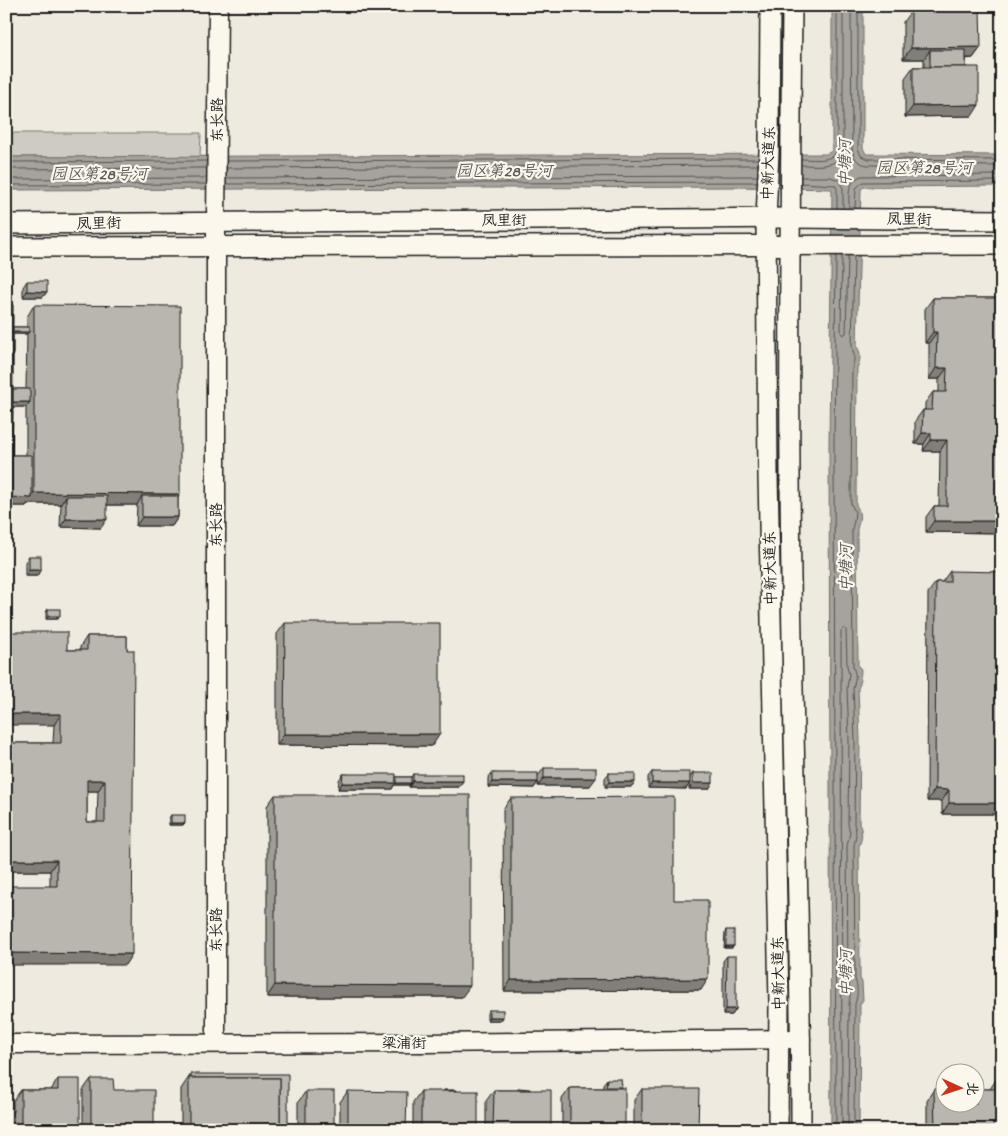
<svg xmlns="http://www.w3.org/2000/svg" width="1008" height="1136" font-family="'Gochi Hand','LXGW WenKai TC',sans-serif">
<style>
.green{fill:#ceccc2;stroke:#75746f}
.water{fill:#a6a39d;stroke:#6f6d69}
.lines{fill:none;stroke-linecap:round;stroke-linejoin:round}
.shore{stroke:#535250;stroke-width:1}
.secondary-casing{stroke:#1c1c1c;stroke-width:21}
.primary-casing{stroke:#1c1c1c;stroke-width:22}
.secondary{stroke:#fbf7ec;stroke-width:18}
.primary{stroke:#fbf7ec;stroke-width:19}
.wall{fill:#9f9d96;stroke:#1c1c1c;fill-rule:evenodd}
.shaded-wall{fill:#827f7a;stroke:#1c1c1c}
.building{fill:#b9b6af;stroke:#1c1c1c;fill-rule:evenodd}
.labels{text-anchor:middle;stroke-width:4.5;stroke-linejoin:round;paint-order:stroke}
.street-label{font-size:15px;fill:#1c1c1c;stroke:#fbf7ec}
.water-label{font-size:16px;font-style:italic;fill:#5a5956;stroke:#fbf7ec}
</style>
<rect width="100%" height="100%" fill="#eeeadf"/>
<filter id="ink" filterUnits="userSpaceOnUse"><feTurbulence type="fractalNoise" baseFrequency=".02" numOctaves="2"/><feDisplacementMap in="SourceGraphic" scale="10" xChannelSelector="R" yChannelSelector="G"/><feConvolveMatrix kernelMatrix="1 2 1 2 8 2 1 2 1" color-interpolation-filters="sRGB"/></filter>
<g filter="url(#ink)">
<path class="green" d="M6 133H201L200 157H6Z"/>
<path class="water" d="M832 6H863V148L866 154 1002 155V186L864 187 861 189 857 347C862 353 860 362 857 368L856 505C861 512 860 520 857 529L858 666 861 669 860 684 858 688 860 739 859 824C863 830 862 840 859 846L860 979 862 982 863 1000 860 1004 859 1130H831L829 445 832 189 739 187 6 190V157L826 154 832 151Z"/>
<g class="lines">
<g class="shore">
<path d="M851 6 852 148C853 158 858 164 868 165L1002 166"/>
<path d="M858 6V148L861 156 869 159 1002 160"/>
<path d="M801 159C813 159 832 163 837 150V6"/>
<path d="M227 161 758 159"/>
<path d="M6 162 207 161"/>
<path d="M801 165C816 165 837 169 843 152V6"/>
<path d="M227 168 758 165"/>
<path d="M6 169 207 168"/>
<path d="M801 177H831L838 180 843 188V208"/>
<path d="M226 178 757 176"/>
<path d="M6 179 206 178"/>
<path d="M801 183 835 185 837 189V208"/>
<path d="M226 184 757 182"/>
<path d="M6 185 206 184"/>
<path d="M849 208C849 194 847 183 861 176L1002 175"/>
<path d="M855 208 856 188 863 182 1002 181"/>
<path d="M836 256 834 445 836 1130"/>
<path d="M842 256 841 333 843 335 846 333 848 256"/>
<path d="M854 256 852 347C855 359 855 356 852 368L851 504 855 512 854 521 852 529 853 666C856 676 856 677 853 688L855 740 854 824C857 832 856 837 854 846L855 979C858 988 858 995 855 1004L854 1130"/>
<path d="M842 1130 841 631 844 628 846 630 847 666 849 674 847 688 849 740 848 824 850 832 847 846 848 979C850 992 851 991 849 1004L848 1130"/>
</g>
<g class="secondary-casing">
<g id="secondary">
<path d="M216 1043V222L218 6"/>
<path d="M6 1044 428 1043 801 1039"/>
</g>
</g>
<g class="primary-casing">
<g id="primary">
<path d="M770 6 769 152 766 219 768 475 779 1002 778 1130"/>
<path d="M792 6C790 217 788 428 792 639 795 802 801 966 801 1130"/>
<path d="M6 224 789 218 1002 220"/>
<path d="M6 247 1002 245"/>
</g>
</g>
<use href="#secondary" class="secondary"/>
<use href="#primary" class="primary"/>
</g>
<g class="wall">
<path d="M911 11 981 47 973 58 966 59V67L972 116 905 117V78L913 67H924V59H903V22Z"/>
<path d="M1000 108 1002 123H996V113Z"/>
<path d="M27 281 43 297H23V287Z"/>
<path d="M933 298H1002V533L926 532V517L934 506H939L940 451H923L924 444H915V421L923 410H925V403L933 392H939V379H929V343H925V309Z"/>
<path d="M34 305 178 496V517L172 526H136L137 505H107L101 528 60 527 61 504H27L26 506H6L13 327H27V317ZM13 334H27L26 389H13ZM13 407H26V455H12Z"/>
<path d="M29 556 37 576H25V562Z"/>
<path d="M950 571 1002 814H942V801H927L928 593 936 582H942Z"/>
<path d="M48 609 58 619H46V612Z"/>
<path d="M285 623 432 746 277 745V634Z"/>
<path d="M87 636H127L125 965 50 886V871H6V743H53L54 725 67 650H80V647ZM87 791H98L97 822H87Z"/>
<path d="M544 768 590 786H538V782L534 788 488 787V778L492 773 538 776Z"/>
<path d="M652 772 690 777 693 773 709 789H689V784L686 789 648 788V777Z"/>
<path d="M609 773 635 782 631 787H605V778Z"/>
<path d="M343 774 396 777H411L413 774 459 787H409V785H394L392 789H338L339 780Z"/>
<path d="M275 795 462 997H267V806Z"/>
<path d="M511 798 674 900 701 990 504 991 503 809Z"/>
<path d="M171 815 183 825H169V818Z"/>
<path d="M726 930 734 946 732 948H724L725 933Z"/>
<path d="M727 956 736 1009 732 1015H723V961Z"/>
<path d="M489 1010 503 1017 501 1020H487V1013Z"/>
<path d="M191 1074 288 1130H181V1089Z"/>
<path d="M58 1079 80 1130H13V1101L21 1090H51Z"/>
<path d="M91 1079 114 1090 154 1130H83V1090Z"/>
<path d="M607 1079 622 1087 625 1130H562V1099L570 1088H603V1084Z"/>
<path d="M996 1080 1002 1130H927V1100L934 1089H990Z"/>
<path d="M518 1088 530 1090 551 1130H486V1101L494 1090H517Z"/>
<path d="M642 1089 698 1130H634V1100Z"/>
<path d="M306 1091 334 1130H298V1102Z"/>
<path d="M348 1091 406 1130H340V1102Z"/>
<path d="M421 1091 478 1130H413V1102Z"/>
</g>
<g class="shaded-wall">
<path d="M981 47 973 58 930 59V50L924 59H903L911 48Z"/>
<path d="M979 105 972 116 905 117 913 106Z"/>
<path d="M1000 118H1002V123H996Z"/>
<path d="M27 291 47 292 43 297H23Z"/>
<path d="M7 332H29L27 334H6Z"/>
<path d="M933 332H937L929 343H925Z"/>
<path d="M936 368H947L939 379H929Z"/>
<path d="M9 402H30L26 407H6Z"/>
<path d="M922 433H931L924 444H915Z"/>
<path d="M931 440H947L940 451H923Z"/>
<path d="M34 493 180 494 172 505 142 496 137 505H66V496L61 504H27L26 506H6V495H12L31 498Z"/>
<path d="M142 517H178L172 526H136Z"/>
<path d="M66 519H107L101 528 60 527Z"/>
<path d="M934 521H1002V533L926 532Z"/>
<path d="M29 570H41L37 576H25Z"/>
<path d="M48 616H60L58 619H46Z"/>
<path d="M6 714H61L54 725H6Z"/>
<path d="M284 734H440L432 746 277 745Z"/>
<path d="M544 778H596L590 786H538Z"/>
<path d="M87 780H105L98 791H79Z"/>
<path d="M413 781H463L459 787H409Z"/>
<path d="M492 782H538L534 788 488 787Z"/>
<path d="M609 782H635L631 787H605Z"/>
<path d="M342 783H411L409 785H394L392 789H338Z"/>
<path d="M652 783H690L686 789 648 788Z"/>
<path d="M693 783H713L709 789H689Z"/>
<path d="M935 789 949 790 942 801H927Z"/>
<path d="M949 803H1002V814H942Z"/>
<path d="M171 823H185L183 825H169Z"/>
<path d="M6 860H57L50 871H6Z"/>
<path d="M726 946H734L732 948H724Z"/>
<path d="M6 953 132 954 125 965H6Z"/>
<path d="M708 979 701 990 504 991 511 980Z"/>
<path d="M275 985 470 986 462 997H267Z"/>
<path d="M726 1009H736L732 1015H723Z"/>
<path d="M489 1017H503L501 1020H487Z"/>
</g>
<g class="building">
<path d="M980 10 981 47 911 48V11Z"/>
<rect x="930" y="50" width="36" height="17"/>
<path d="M913 67H979V105L913 106Z"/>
<rect x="1000" y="108" width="2" height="10"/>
<path d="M27 281H47V292L27 291Z"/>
<path d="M933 298H1002V521H934V506H947V440H931V433H922L923 410H932L933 392H946L947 368H936L937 332H933Z"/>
<path d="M6 305H13L12 495H6Z"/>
<path d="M34 305 180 306V494L34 493Z"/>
<rect x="13" y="327" width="16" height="5"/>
<rect x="13" y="389" width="17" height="13"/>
<path d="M12 455H32V498L10 497 12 495Z"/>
<rect x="66" y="496" width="41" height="23"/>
<rect x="142" y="496" width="36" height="21"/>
<rect x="29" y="556" width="12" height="14"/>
<path d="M950 571 1002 572V803H949V790L935 789 936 582H950Z"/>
<rect x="48" y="609" width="12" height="7"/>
<path d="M285 623H440V734H284Z"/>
<path d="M6 632H67V650H87V636H127V650H134L132 954 6 953V886H57V860H6V743H61V714H6ZM87 780H105V822H87Z"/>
<rect x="544" y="768" width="52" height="10"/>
<rect x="652" y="772" width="38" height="11"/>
<rect x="492" y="773" width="46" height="9"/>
<rect x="609" y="773" width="26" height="9"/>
<rect x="693" y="773" width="20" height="10"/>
<path d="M343 774H396V783H342Z"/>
<rect x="413" y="774" width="50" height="7"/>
<rect x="396" y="777" width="15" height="6"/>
<path d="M275 795H470V986L275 985Z"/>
<path d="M674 797V900H708V979L511 980V798Z"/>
<rect x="171" y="815" width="14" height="8"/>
<rect x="726" y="930" width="8" height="16"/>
<path d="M727 956H736V1009H726Z"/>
<rect x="489" y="1010" width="14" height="7"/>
<path d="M191 1074H288V1130H280V1078H191Z"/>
<rect x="189" y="1078" width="91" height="52"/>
<path d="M58 1079H80V1130H21V1090H58Z"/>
<path d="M91 1079H113L114 1090H154V1130H91Z"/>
<path d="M607 1079H621L622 1087H606Z"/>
<path d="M996 1080H1002V1130H935L934 1089H946V1104H976V1089H996Z"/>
<path d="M518 1088 530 1089V1090H518Z"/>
<rect x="570" y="1088" width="55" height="42"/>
<path d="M642 1089H699L698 1130H642Z"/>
<rect x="444" y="1090" width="12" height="1"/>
<path d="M494 1090H551V1130H493Z"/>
<rect x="306" y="1091" width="28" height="39"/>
<path d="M348 1091 407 1092 406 1130H348Z"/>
<rect x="421" y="1091" width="57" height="39"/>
</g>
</g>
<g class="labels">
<g class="street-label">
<text transform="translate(217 120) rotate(-90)" y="5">东长路</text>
<text transform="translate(768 163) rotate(-88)" y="5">中新大道东</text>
<text transform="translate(909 219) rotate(1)" y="5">凤里街</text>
<text x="504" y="225">凤里街</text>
<text transform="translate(99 223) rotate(-1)" y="5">凤里街</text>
<text transform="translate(216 525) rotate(-90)" y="5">东长路</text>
<text transform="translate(770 568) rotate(-91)" y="5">中新大道东</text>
<text transform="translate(216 930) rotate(-90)" y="5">东长路</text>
<text transform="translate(778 973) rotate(-91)" y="5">中新大道东</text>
<text x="404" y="1048">梁浦街</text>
</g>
<g class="water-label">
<text transform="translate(844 163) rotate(-90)" y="6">中塘河</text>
<text x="924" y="173">园区第28号河</text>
<text x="504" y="176">园区第28号河</text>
<text x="99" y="179">园区第28号河</text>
<text transform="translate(845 568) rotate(-90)" y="6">中塘河</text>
<text transform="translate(845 973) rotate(-90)" y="6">中塘河</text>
</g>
</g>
<rect width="1008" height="1136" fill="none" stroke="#fbf7ec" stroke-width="25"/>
<rect x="12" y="12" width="983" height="1111" fill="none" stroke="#1c1c1c" stroke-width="2" filter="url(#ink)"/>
<g transform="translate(960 1088) rotate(93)"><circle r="24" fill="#fbf7ec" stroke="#a29f99"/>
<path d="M0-4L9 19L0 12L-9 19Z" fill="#c8321e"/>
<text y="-8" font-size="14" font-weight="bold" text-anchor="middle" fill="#1c1c1c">北</text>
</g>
</svg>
